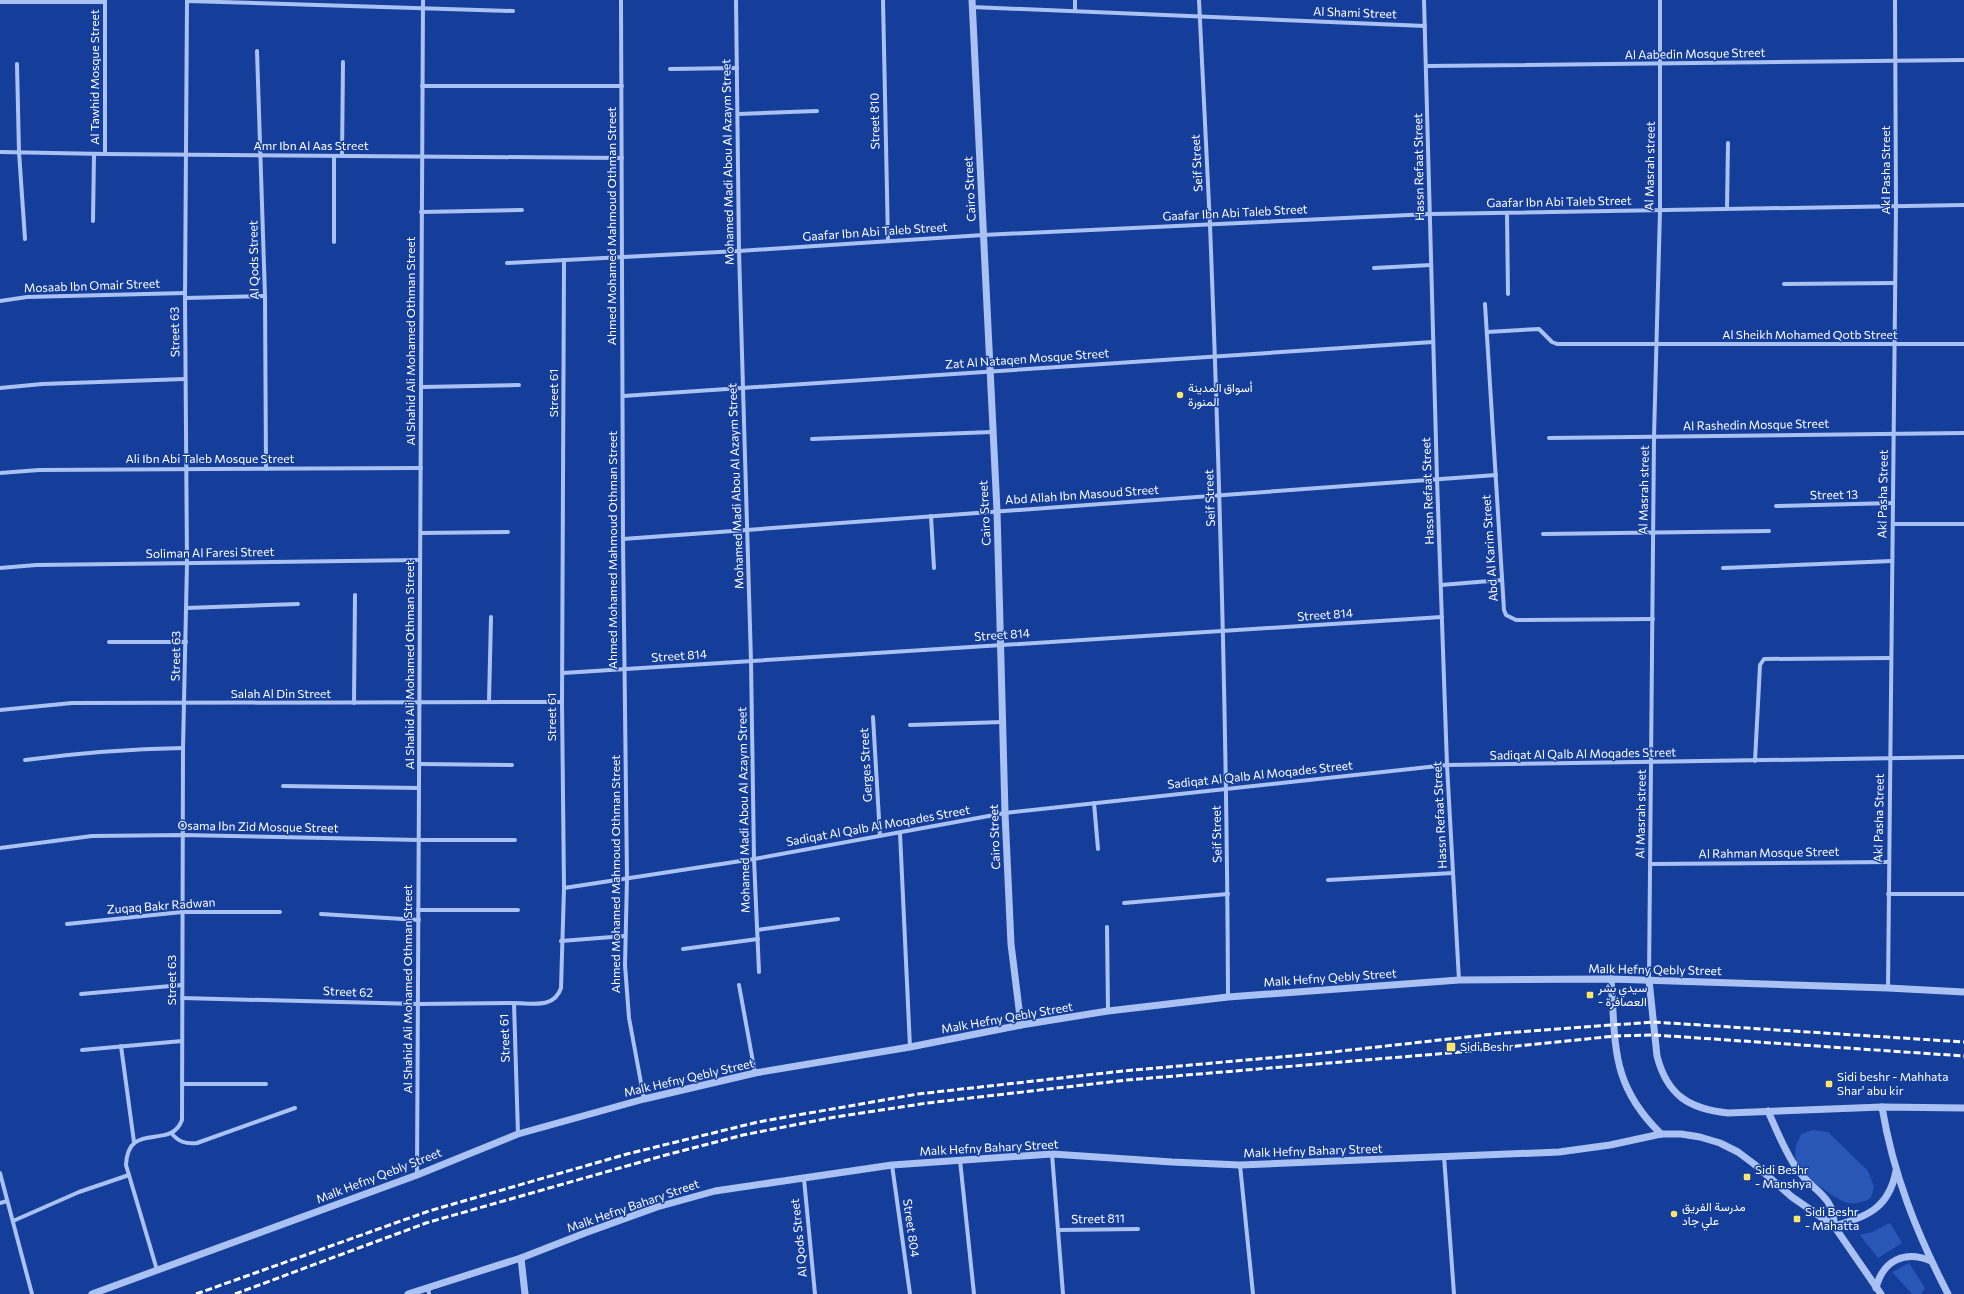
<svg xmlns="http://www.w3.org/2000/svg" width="1964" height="1294" font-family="Commissioner,Vazirmatn,sans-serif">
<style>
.green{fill:#2857b8}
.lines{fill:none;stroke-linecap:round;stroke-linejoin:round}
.minor{stroke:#a9c1f3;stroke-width:4}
.tertiary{stroke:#a9c1f3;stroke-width:7}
.rail{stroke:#fff;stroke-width:3;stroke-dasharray:7 3;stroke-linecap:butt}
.poi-dot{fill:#ffe66b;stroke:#153e9a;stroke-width:1.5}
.labels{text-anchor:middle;stroke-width:3;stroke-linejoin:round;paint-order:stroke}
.street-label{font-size:12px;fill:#fff;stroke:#153e9a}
.poi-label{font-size:12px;fill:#fff;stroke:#153e9a;text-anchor:start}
</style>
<rect width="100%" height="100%" fill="#153e9a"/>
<g class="green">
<path d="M1813 1130 1828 1132 1868 1171 1874 1187 1871 1198C1864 1202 1856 1204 1848 1203 1838 1201 1799 1173 1797 1164 1793 1152 1796 1145 1801 1134Z"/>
<path d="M1890 1223 1902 1243 1878 1258 1860 1235 1872 1232Z"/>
<path d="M1909 1263 1925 1288 1921 1294H1912L1892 1272Z"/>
</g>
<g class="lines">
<g class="minor">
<path d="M621 0 623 539 627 878 625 965 629 1018 644 1099"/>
<path d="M736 0 739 251 751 661 754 859 759 972"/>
<path d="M883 0 888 241"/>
<path d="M1199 0C1202 75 1207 150 1210 225 1220 482 1227 739 1228 997"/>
<path d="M1424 0 1437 479 1447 765 1459 980"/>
<path d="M187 1 513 11"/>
<path d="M0 2H105"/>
<path d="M972 7 1425 26"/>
<path d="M1075 11V0"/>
<path d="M257 51 265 296 266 469"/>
<path d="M17 64 19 152 25 239"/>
<path d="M1426 66 1964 60"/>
<path d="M670 69 737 68"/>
<path d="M422 86H622"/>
<path d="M738 114 817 111"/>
<path d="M0 152 105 154 622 158"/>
<path d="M105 154V0"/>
<path d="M334 156V242"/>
<path d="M342 156 343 62"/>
<path d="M1727 209 1728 143"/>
<path d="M421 212 522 210"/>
<path d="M1507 213 1508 294"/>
<path d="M93 221 94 154"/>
<path d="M507 263 739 251 983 235 1430 214 1964 205"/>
<path d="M1374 268 1431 265"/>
<path d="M1784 284 1895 283"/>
<path d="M185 298 265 296"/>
<path d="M0 301 27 297 185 293"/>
<path d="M1485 304 1504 610 1506 615 1516 620 1653 619"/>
<path d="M1487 332 1539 329 1552 342 1557 344H1964"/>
<path d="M422 387 519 385"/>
<path d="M0 388 42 384 185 379"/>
<path d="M623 396 1433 342"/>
<path d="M1549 438 1964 433"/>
<path d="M812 439 992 432"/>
<path d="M0 473 39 470 421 468"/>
<path d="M1776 506 1893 503"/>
<path d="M931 516 934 568"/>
<path d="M1893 524H1964"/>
<path d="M421 533 508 532"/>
<path d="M1543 534 1769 531"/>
<path d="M623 539 1496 475"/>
<path d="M0 568 36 565 420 560"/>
<path d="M1723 568 1892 561"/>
<path d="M1441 585 1502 580"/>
<path d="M186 608 298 604"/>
<path d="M109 642H186"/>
<path d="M563 673 1442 617"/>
<path d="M489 702 491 617"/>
<path d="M354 703 355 595"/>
<path d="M0 710 72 703 562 702"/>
<path d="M873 717 880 836"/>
<path d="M910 725 1003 722"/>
<path d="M25 760C78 753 130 749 183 748"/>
<path d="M1755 761 1760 665 1764 659 1891 658"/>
<path d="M419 764 512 765"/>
<path d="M283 786 419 788"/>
<path d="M1094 803 1098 849"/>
<path d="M900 833 910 1047"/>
<path d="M0 848 92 836 183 835 419 840H515"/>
<path d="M1650 864 1889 862"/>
<path d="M1328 880 1453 873"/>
<path d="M564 888 754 859 1005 813 1447 765 1964 757"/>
<path d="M1888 894H1964"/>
<path d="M1124 903 1228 894"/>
<path d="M418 910H518"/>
<path d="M321 914 419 920"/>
<path d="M67 924 182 912H280"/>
<path d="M1107 927 1108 1011"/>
<path d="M757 930 838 919"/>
<path d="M561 941 625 936"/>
<path d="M683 949 758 939"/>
<path d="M1649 980 1654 437 1660 210V0"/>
<path d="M739 985 755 1073"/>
<path d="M1888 988 1896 206 1895 0"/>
<path d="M81 994 182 985"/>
<path d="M182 998 418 1004 514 1003"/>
<path d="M121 1046 134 1142"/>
<path d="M82 1050 182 1041"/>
<path d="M183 1084H266"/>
<path d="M171 1133C179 1142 185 1144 197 1143L295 1108"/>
<path d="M518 1134 514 1003C532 1003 554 1009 561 988L564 888 562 702 564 260"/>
<path d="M1052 1154 1063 1294"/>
<path d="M1444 1156 1454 1294"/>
<path d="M960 1160 974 1294"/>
<path d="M892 1165 910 1294"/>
<path d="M1240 1165 1253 1294"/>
<path d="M0 1173 32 1294"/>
<path d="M417 1175 423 0"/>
<path d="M804 1179 815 1294"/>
<path d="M0 1203 7 1201"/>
<path d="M13 1221 79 1192 129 1175"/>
<path d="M1058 1230 1138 1229"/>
<path d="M157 1270 126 1165C128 1120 171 1151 182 1120L183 748 187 563 185 298 187 0"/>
<path d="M428 1288 429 1294"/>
</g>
<g class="tertiary">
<path d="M972 0 997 511 1005 813 1011 944 1021 1025"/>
<path d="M1611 979C1616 1046 1610 1084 1661 1134"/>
<path d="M1649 980 1657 1056C1667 1095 1689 1109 1728 1113L1882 1107 1964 1108"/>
<path d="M1882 1107C1893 1174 1917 1234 1948 1294"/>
<path d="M1768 1111C1777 1131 1785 1152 1797 1169 1812 1191 1835 1195 1834 1226 1867 1217 1889 1208 1896 1171"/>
<path d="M521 1258 525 1294"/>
<path d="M1876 1288C1883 1260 1905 1250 1931 1261"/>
<path d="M92 1294 417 1175 518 1134 644 1099 755 1073 910 1047 1021 1025 1108 1011 1228 997 1459 980 1611 979 1888 988 1964 992"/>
<path d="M408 1294 521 1258 585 1233 657 1207 715 1191 892 1165 1052 1154 1172 1162 1240 1165 1311 1162 1559 1152 1610 1145 1661 1134H1681L1700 1137 1720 1143 1738 1152 1754 1164 1792 1197 1834 1226 1881 1294"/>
</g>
<g class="rail">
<path d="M196 1294 429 1211 627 1154 758 1122 918 1094 1123 1071 1314 1054 1503 1033 1653 1022 1964 1042"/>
<path d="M235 1294 426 1223 662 1156 743 1135 835 1117 927 1103 1127 1080 1449 1053 1615 1036 1654 1035 1964 1056"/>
</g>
</g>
<g class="poi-dot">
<circle cx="1180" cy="395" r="4"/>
<rect x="1586" y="991" width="8" height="8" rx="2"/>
<rect x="1446" y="1042" width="10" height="10" rx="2"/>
<rect x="1825" y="1080" width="8" height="8" rx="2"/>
<rect x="1743" y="1173" width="8" height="8" rx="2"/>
<circle cx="1674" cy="1214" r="4"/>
<rect x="1793" y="1215" width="8" height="8" rx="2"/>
</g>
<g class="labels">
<g class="street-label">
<text transform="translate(1355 13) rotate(2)" y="4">Al Shami Street</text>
<text transform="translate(1695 54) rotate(-1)" y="4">Al Aabedin Mosque Street</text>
<text transform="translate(95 77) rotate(-90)" y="4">Al Tawhid Mosque Street</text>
<text transform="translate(875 121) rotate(-91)" y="4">Street 810</text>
<text x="311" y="150">Amr Ibn Al Aas Street</text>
<text transform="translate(728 162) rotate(-91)" y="4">Mohamed Madi Abou Al Azaym Street</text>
<text transform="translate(1197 163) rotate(-93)" y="4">Seif Street</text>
<text transform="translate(1650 166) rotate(-89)" y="4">Al Masrah street</text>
<text transform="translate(1419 167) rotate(-91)" y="4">Hassn Refaat Street</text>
<text transform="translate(1886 170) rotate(-90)" y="4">Akl Pasha Street</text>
<text transform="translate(970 189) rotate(-93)" y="4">Cairo Street</text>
<text transform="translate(1559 202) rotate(-1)" y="4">Gaafar Ibn Abi Taleb Street</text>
<text transform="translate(1235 213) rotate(-3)" y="4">Gaafar Ibn Abi Taleb Street</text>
<text transform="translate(612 226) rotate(-90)" y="4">Ahmed Mohamed Mahmoud Othman Street</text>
<text transform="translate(875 232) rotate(-4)" y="4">Gaafar Ibn Abi Taleb Street</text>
<text transform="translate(254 260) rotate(-91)" y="4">Al Qods Street</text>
<text transform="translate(92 286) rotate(-2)" y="4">Mosaab Ibn Omair Street</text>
<text transform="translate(175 332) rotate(-91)" y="4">Street 63</text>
<text x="1810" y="339">Al Sheikh Mohamed Qotb Street</text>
<text transform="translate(411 341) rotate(-90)" y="4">Al Shahid Ali Mohamed Othman Street</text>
<text transform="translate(1027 359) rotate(-4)" y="4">Zat Al Nataqen Mosque Street</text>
<text transform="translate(554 393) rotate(-90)" y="4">Street 61</text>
<text transform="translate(1756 425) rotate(-1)" y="4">Al Rashedin Mosque Street</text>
<text x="210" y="463">Ali Ibn Abi Taleb Mosque Street</text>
<text transform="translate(736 486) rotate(-92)" y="4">Mohamed Madi Abou Al Azaym Street</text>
<text transform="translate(1644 490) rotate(-89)" y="4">Al Masrah street</text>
<text transform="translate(1428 491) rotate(-92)" y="4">Hassn Refaat Street</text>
<text transform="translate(1883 494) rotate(-89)" y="4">Akl Pasha Street</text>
<text transform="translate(1082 495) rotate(-4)" y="4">Abd Allah Ibn Masoud Street</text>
<text transform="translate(1834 495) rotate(-1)" y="4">Street 13</text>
<text transform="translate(1210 498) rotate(-92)" y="4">Seif Street</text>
<text transform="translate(985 513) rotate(-93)" y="4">Cairo Street</text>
<text transform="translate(1490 548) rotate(-94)" y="4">Abd Al Karim Street</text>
<text transform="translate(613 550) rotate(-90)" y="4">Ahmed Mohamed Mahmoud Othman Street</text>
<text transform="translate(210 553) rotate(-1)" y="4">Soliman Al Faresi Street</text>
<text transform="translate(1325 615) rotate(-4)" y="4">Street 814</text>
<text transform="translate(1002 635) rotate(-4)" y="4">Street 814</text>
<text transform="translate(176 656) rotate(-89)" y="4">Street 63</text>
<text transform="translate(679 656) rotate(-4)" y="4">Street 814</text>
<text transform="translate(410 665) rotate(-90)" y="4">Al Shahid Ali Mohamed Othman Street</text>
<text x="281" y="698">Salah Al Din Street</text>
<text transform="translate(552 717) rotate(-90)" y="4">Street 61</text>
<text transform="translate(1583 754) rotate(-1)" y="4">Sadiqat Al Qalb Al Moqades Street</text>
<text transform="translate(866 765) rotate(-93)" y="4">Gerges Street</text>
<text transform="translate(1260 775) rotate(-6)" y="4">Sadiqat Al Qalb Al Moqades Street</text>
<text transform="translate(744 810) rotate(-91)" y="4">Mohamed Madi Abou Al Azaym Street</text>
<text transform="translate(1641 814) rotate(-89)" y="4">Al Masrah street</text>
<text transform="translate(1440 815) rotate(-93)" y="4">Hassn Refaat Street</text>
<text transform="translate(1879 818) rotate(-89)" y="4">Akl Pasha Street</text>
<text transform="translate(878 826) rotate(-10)" y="4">Sadiqat Al Qalb Al Moqades Street</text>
<text transform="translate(258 827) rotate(1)" y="4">Osama Ibn Zid Mosque Street</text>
<text transform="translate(1217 834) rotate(-91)" y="4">Seif Street</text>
<text transform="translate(995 837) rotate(-92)" y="4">Cairo Street</text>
<text transform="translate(1769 853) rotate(-1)" y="4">Al Rahman Mosque Street</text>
<text transform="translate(616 874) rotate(-90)" y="4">Ahmed Mohamed Mahmoud Othman Street</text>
<text transform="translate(161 906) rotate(-4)" y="4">Zuqaq Bakr Radwan</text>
<text transform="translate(1655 970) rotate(1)" y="4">Malk Hefny Qebly Street</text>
<text transform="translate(1330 978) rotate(-4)" y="4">Malk Hefny Qebly Street</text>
<text transform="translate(172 980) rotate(-90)" y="4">Street 63</text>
<text transform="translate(408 989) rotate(-90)" y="4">Al Shahid Ali Mohamed Othman Street</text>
<text transform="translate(348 992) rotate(2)" y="4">Street 62</text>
<text transform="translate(1007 1018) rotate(-10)" y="4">Malk Hefny Qebly Street</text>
<text transform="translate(505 1038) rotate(-92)" y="4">Street 61</text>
<text transform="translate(689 1078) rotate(-13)" y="4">Malk Hefny Qebly Street</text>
<text transform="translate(989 1148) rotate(-3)" y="4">Malk Hefny Bahary Street</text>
<text transform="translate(1313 1151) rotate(-2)" y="4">Malk Hefny Bahary Street</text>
<text transform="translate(379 1176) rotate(-21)" y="4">Malk Hefny Qebly Street</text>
<text transform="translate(633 1206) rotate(-19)" y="4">Malk Hefny Bahary Street</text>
<text transform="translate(1098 1219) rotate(-1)" y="4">Street 811</text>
<text transform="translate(911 1228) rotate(82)" y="4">Street 804</text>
<text transform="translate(799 1238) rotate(-96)" y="4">Al Qods Street</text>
</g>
<g class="poi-label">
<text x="1188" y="392">أسواق المدينة<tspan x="1188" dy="14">المنورة</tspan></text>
<text x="1598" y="992">سيدي بشر<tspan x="1598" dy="14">- العصافرة</tspan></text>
<text x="1460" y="1051">Sidi Beshr</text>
<text x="1837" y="1081">Sidi beshr - Mahhata<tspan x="1837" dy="14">Shar' abu kir</tspan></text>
<text x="1755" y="1174">Sidi Beshr<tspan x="1755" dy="14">- Manshya</tspan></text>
<text x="1682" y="1211">مدرسة الفريق<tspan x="1682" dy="14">علي جاد</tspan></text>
<text x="1805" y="1216">Sidi Beshr<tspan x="1805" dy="14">- Mahatta</tspan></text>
</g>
</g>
</svg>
